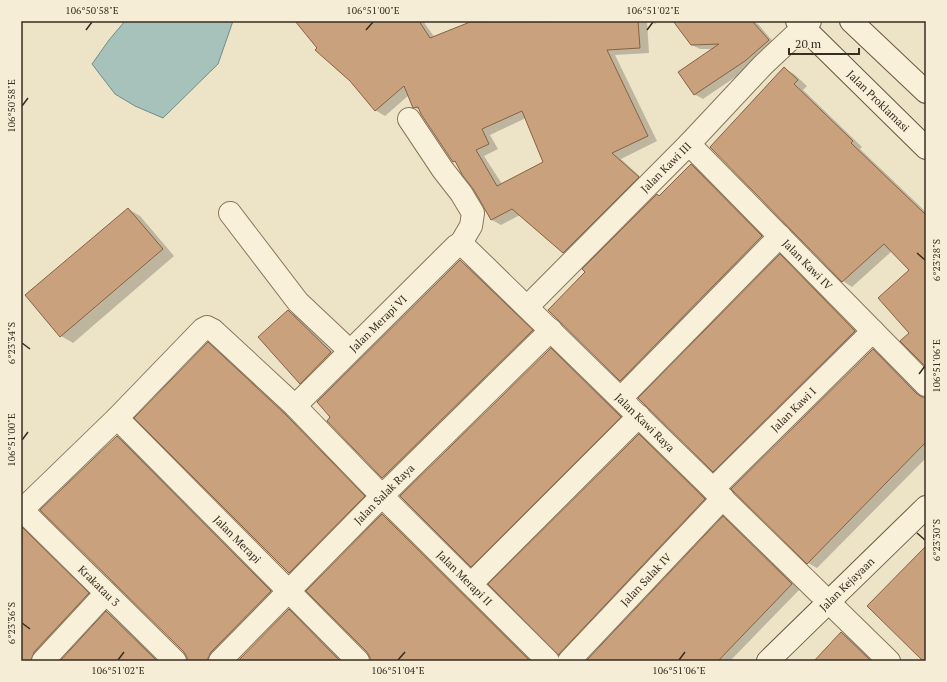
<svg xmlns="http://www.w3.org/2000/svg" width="947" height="682" font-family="'PT Serif',serif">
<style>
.water{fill:#a7c1bb;stroke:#6e8f89}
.shadow{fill:#0003;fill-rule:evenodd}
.building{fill:#caa17d;stroke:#876143;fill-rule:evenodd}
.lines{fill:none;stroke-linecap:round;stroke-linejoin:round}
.street-casing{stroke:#88765c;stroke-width:24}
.secondary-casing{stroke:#6a573f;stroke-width:24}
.street{stroke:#f8f0d9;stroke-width:22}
.secondary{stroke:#f8f0d9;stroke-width:22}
.ticks{fill:none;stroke:#392d20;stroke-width:1.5}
.labels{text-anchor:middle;stroke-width:3;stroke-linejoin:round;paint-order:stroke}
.street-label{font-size:11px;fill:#392d20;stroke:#f5edd6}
.neatline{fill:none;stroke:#392d20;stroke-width:1.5}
.ticks-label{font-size:10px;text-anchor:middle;fill:#392d20}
</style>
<rect width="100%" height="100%" fill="#ede3c6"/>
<path class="water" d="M125 21H233L218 64 163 118 135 106 115 94 92 64 109 40Z"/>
<g class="shadow">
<path d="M296 21H423L435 38 466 24V21H647L649 53 615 55 657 141 621 159 647 183 573 258 563 252 520 215 501 225 492 220 475 189 457 163 453 161 420 110 414 107 409 95 385 116 375 110 351 81 318 48ZM526 118 544 162 502 184 484 156 498 149 490 135Z"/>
<path d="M650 21H659L655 24Z"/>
<path d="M674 21H753L758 24 776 45 753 65 703 99 694 94 713 49H700L692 45Z"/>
<path d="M785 69 794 74 807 86 803 90 862 147 860 149 926 212V366L910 270 892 251 852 287 843 281Z"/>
<path d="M691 165 699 170 770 242 629 385 621 380 586 272 657 195 660 196Z"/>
<path d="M128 209 140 216 174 256 73 343 61 336Z"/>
<path d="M780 255 789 260 863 336 722 476 714 471Z"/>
<path d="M460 261 468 266 540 336 391 482 383 477 328 421Z"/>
<path d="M288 311 296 316 339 358 309 388 300 383Z"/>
<path d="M208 343 216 348 295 421 372 501 297 577 289 572Z"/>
<path d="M551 349 559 354 628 422 480 570 471 566Z"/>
<path d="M873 350 882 356 924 398H926V458L817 568 808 563Z"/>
<path d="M639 435 647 440 713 504 567 659 559 654 490 584Z"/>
<path d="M117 437 125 442 279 596 217 661H188V658Z"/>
<path d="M382 515 390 520 533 661H371Z"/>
<path d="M723 518 731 522 800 589 730 661H588Z"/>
<path d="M21 526 26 529 96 599 40 661H21Z"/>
<path d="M289 610 297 615 343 661H239Z"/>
<path d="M107 612 115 617 159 661H61Z"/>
<path d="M842 633 850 638 874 661H815Z"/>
</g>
<g class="building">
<path d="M295 21H419L430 38 470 22 638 21 640 48 607 50 648 136 612 153 639 177 563 253 512 209 491 220 474 190 463 176 455 161 453 162 421 114 418 107 413 108 404 86 375 111 350 81 315 50 317 48ZM522 111 543 162 497 186 476 150 489 144 482 129Z"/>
<path d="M673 21H752L769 40 745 61 694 95 678 72 719 44 691 45Z"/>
<path d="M784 67 798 80 794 84 853 141 851 143 926 215V367L900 341 909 333 878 298 909 270 884 244 842 282 710 147Z"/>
<path d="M691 164 762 236 620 381 548 310 585 272 582 269 657 194 659 196Z"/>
<path d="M128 208 163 249 60 337 25 295Z"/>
<path d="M780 254 855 331 713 472 638 398Z"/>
<path d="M460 260 533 330 382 478 327 421 330 417 317 402Z"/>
<path d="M288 310 331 352 300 384 258 337Z"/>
<path d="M208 342 286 415 365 496 289 573 134 418Z"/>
<path d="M551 348 621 417 471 567 400 496Z"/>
<path d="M873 349 917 394 922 397H926V442L807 564 731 489Z"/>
<path d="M639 434 705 499 558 655 488 584Z"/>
<path d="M117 436 271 591 211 652 208 658V661H187V657L184 652 40 510Z"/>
<path d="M382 514 530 661H370V657L367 652 306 591Z"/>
<path d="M723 516 792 584 718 661H586Z"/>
<path d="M22 527 89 593 34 652 31 661H21Z"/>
<path d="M926 546V661H923L867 606Z"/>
<path d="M289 609 340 661H238Z"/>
<path d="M106 611 157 661H60Z"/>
<path d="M841 632 871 661H814Z"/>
</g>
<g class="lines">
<g class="street-casing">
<g id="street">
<path d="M409 119 443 170 461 193 473 213 471 226 461 243"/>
<path id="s1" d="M689 144 926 385"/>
<path d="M230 213 298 302 350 351"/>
<path id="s2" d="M461 243 889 661"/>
<path id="s3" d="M527 307 689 144 763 65 810 21"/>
<path d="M621 398 780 236"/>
<path id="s4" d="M295 406 456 246 461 243"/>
<path id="s5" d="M117 418 358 661"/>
<path id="s6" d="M713 489 873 331"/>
<path id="s7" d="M22 510 175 661"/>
<path id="s8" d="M21 511 117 418 203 329 207 327 213 330 295 406 382 496 548 661"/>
<path d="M471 584 639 416"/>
<path d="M43 661 106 593"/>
<path id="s9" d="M220 661 382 496 551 330"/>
<path id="s10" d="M569 661 723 498"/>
</g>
</g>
<g class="secondary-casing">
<g id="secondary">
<path id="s11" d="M797 21 926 148"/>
<path d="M851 21 926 92"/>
<path id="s12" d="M768 661 926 507"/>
</g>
</g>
<use href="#street" class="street"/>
<use href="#secondary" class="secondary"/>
</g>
<path class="ticks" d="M86 30 92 22M366 30 373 22M647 30 653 22M22 106 28 98M917 253 925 260M22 343 30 349M919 374 925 366M22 440 28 432M917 533 925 540M22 623 30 629M118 660 124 652M398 660 405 652M679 660 685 652"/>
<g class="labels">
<g class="street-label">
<text dy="4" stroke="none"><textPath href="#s11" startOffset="114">Jalan Proklamasi</textPath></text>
<text dy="4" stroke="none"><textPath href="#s3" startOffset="197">Jalan Kawi III</textPath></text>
<text dy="4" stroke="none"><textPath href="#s1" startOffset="169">Jalan Kawi IV</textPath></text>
<text dy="4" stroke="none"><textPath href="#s4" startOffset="117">Jalan Merapi VI</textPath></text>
<text dy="4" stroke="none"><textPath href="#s6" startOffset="113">Jalan Kawi I</textPath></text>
<text dy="4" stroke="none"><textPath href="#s2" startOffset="257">Jalan Kawi Raya</textPath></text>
<text dy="4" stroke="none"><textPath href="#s9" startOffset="234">Jalan Salak Raya</textPath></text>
<text dy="4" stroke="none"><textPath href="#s5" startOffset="171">Jalan Merapi</textPath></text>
<text dy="4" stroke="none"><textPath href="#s8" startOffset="622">Jalan Merapi II</textPath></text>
<text dy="4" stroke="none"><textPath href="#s10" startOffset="112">Jalan Salak IV</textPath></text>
<text dy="4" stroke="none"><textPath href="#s12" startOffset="110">Jalan Kejayaan</textPath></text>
<text dy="4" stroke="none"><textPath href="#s7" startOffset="108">Krakatau 3</textPath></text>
</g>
</g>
<rect width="947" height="682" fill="none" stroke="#f5edd6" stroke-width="44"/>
<path d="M789 48v6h70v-6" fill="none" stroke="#392d20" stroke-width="2"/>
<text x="795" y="48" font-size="12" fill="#392d20" stroke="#f5edd6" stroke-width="3" paint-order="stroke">20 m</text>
<rect x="22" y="22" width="903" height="638" class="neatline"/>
<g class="ticks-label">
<text x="92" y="14">106°50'58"E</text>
<text x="373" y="14">106°51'00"E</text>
<text x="653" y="14">106°51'02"E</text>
<text transform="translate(11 106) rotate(-90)" y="4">106°50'58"E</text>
<text transform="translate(936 260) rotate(-90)" y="4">6°23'28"S</text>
<text transform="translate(11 343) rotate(-90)" y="4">6°23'34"S</text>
<text transform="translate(936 366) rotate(-90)" y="4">106°51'06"E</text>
<text transform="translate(11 440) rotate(-90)" y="4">106°51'00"E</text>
<text transform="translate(936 540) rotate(-90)" y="4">6°23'30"S</text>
<text transform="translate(11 623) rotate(-90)" y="4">6°23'36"S</text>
<text x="118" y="674">106°51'02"E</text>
<text x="398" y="674">106°51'04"E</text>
<text x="679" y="674">106°51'06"E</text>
</g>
</svg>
